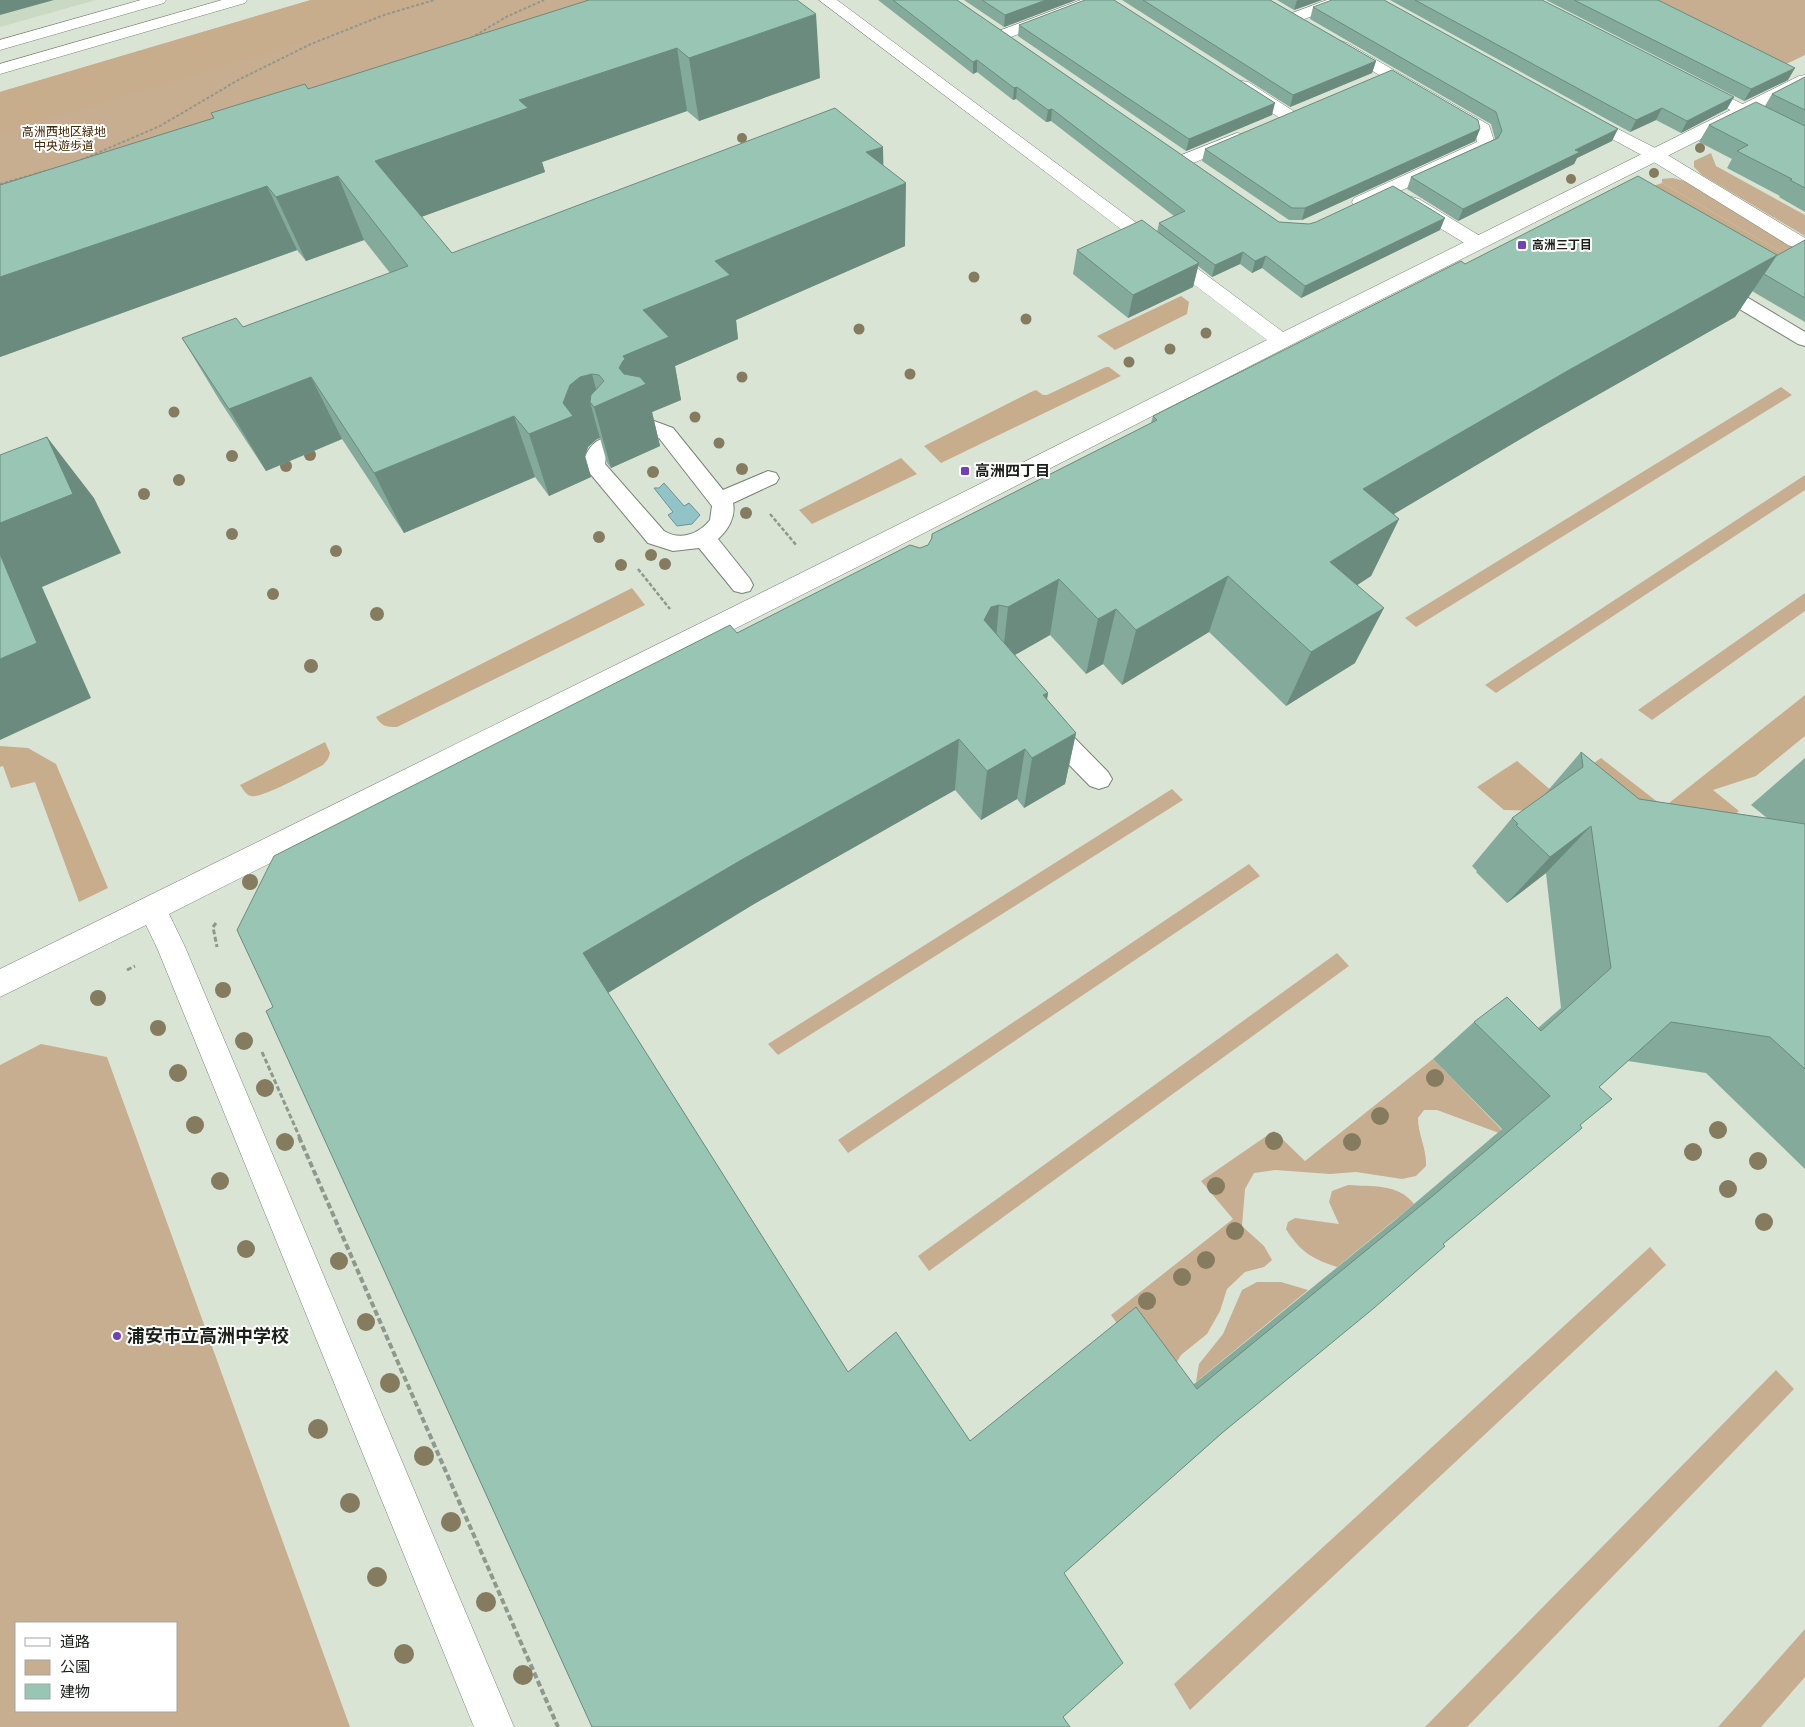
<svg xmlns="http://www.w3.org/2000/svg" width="1805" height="1727" font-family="'Fira Sans','Noto Sans JP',sans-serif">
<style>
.built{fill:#cad9c3}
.green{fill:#c7ae90;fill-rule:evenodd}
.forest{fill:#c8ad8d}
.water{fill:#92c4c7;stroke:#6e9293}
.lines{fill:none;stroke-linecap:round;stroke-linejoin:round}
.service-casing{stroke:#798275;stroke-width:2}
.pedestrian-casing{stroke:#798275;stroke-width:1}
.minor-casing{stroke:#798275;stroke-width:1}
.tertiary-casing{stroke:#798275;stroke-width:1}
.path-far3{stroke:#90988d;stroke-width:2;stroke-dasharray:3 2;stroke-linecap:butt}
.path-far2{stroke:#90988d;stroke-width:2.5;stroke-dasharray:4 2;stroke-linecap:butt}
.path-far1{stroke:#90988d;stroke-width:3;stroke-dasharray:5 2.5;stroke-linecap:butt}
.path{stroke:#90988d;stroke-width:4;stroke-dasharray:6 3;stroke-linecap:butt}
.service{fill:#fff;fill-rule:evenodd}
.pedestrian{fill:#fff;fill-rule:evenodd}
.minor{fill:#fff;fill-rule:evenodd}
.tertiary{fill:#fff;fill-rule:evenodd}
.tree{fill:#857c60}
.wall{fill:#84aa9b}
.shaded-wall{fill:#6b8b7e}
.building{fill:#99c6b4;stroke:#6b8b7e}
.poi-dot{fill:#7041b8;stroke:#fff;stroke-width:2}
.labels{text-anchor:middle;stroke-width:4;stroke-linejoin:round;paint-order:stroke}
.far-park-label{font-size:12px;fill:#412600;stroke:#fff}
.far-poi-label{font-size:12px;font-weight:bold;fill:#1b1f19;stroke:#fff;text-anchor:start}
.poi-label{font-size:15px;font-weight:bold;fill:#1b1f19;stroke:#fff;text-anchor:start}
.near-poi-label{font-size:18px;font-weight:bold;fill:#1b1f19;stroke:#fff;text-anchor:start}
</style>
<rect width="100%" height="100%" fill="#d9e4d5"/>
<path class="built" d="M0 0H96L0 27Z"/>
<g class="green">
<path d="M311 0H702L0 226V92Z"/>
<path d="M1632 0H1805V55L1774 70Z"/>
<path d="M1711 153 1716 166 1805 215V236L1702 175 1694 167V161Z"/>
<path d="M1673 178 1688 182 1799 247 1805 266 1662 183V179Z"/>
<path d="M1781 387 1792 395 1416 627 1405 618Z"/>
<path d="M1805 475V490L1496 693 1485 685Z"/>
<path d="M1805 593V611L1652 720 1638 710Z"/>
<path d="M1172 789 1183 800 778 1055 768 1044Z"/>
<path d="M1249 864 1260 876 848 1153 838 1140Z"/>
<path d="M1337 953 1349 966 929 1271 918 1256Z"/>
<path d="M41 1044 107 1057 350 1727H0V1065ZM176 1623V1711H16V1623Z"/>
<path d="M1433 1059 1501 1129 1499 1133 1437 1110H1424L1418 1118C1418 1135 1427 1149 1426 1166L1416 1176 1402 1179 1356 1172 1330 1174 1275 1170 1254 1173 1245 1189 1242 1226 1264 1246 1272 1260 1264 1267 1245 1272 1227 1289 1220 1311 1207 1334 1181 1355 1162 1387 1111 1315 1233 1219 1201 1181 1274 1131 1305 1161Z"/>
<path d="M1348 1185C1372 1187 1398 1183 1414 1204L1337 1267C1313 1259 1300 1252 1286 1229L1288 1222 1295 1218 1339 1224 1329 1202 1332 1191Z"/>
<path d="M1650 1247 1666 1265 1190 1710 1174 1684Z"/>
<path d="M1257 1282H1281L1308 1290 1196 1382 1199 1364 1223 1334 1242 1290Z"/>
<path d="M1776 1370 1794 1389 1467 1727H1425Z"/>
<path d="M1805 1629V1677L1761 1727H1718Z"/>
</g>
<g class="forest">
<path d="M311 0H440L0 134V92Z"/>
<path d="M1662 183 1805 266V275L1653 186Z"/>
<path d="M1181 296 1189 302 1187 314 1115 350 1097 336Z"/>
<path d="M1106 367H1109L1121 376 941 463 924 446 1031 392 1036 390 1043 395H1047Z"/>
<path d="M901 458 917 474 812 524 799 510Z"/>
<path d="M632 588 645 605 397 727C386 727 381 726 376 717Z"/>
<path d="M1805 695V736L1756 776 1713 790 1739 811 1706 839 1547 811 1504 810 1477 787 1517 761 1553 792 1601 758 1664 807Z"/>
<path d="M325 742 330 753 328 759 323 765C311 771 262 799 251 796 246 795 243 789 240 785Z"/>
<path d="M0 746 28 748 56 764 108 888 79 902 35 782 11 788 3 766 0 767Z"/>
</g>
<path class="water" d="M664 483 684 506 689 503 700 515 692 524 677 526 668 515 673 512 654 488H659Z"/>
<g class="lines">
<g class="service-casing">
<g id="service">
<path d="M1713 279 1720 281 1805 332V346L1798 344 1706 289 1704 285 1706 281Z"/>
<path d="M654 421 673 428 723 490 768 471 776 473 779 478 776 483 733 503C736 517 728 530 718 539L750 579 753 585 750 591 742 593 734 591 699 548 673 551 648 543 583 465C586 449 597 434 615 439L618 444 606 456 605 464 664 531C680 541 699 534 710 520L712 506 659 438 639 434 636 429 639 424Z"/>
<path d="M1047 716 1056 719 1108 772 1112 779 1108 786 1099 789 1090 786 1038 733 1035 726 1038 719Z"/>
</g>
</g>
<g class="pedestrian-casing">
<g id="pedestrian">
<path d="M1327 0H1349L1347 3 1299 21H1287L1285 18 1287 15Z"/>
<path d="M1583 111 1661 151 1805 238V251L1788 245 1649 159 1577 120 1574 116 1577 112Z"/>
</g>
</g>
<g class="minor-casing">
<g id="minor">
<path d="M1081 0H1104L1102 3 1008 38H996L994 35 996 32Z"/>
<path d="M1341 41 1347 43 1489 125 1495 144 1492 148 1368 206 1361 208 1354 206 1352 202 1354 198 1477 142 1475 131 1335 49 1333 46 1335 43Z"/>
<path d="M1242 81 1248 82 1295 112 1298 116 1295 120 1289 121 1283 120 1236 90 1234 86 1236 82Z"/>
<path d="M1698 82 1805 135V147L1692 91 1690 87 1692 83Z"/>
<path d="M1237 133 1243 134 1246 138 1243 142 1191 164 1185 165 1179 164 1176 160 1179 156Z"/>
<path d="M1412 197 1419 199 1485 239 1488 243 1485 247 1478 249 1471 247 1405 207 1403 203 1405 199Z"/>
</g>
</g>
<g class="tertiary-casing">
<g id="tertiary">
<path d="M141 0H166L164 3 0 50V40Z"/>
<path d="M222 0H247L245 3 0 74V64Z"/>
<path d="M819 0H837L1283 332 1799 76 1805 75V87L1326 327 883 554 169 914 185 947 514 1727H474L158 950 146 925 0 997V969C422 761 846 552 1267 340Z"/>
</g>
</g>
<g class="path-far3">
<path d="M471 38 506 17 544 0"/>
<path d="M81 160 160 126 240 79 311 44 384 15 434 0"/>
<path d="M0 184 49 170"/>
</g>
<g class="path-far2">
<path d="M770 514 797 546"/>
<path d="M638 569 670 609"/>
</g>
<g class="path-far1">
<path d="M216 923 213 927 217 947"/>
<path d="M127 970 135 966"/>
<path d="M262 1052 300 1138"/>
</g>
<path class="path" d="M299 1137 558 1727"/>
<use href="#service" class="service"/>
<use href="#pedestrian" class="pedestrian"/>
<use href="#minor" class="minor"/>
<use href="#tertiary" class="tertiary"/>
</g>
<g class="tree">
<circle cx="742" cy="138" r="5"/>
<circle cx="1700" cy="148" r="5"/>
<circle cx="1654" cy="173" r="5"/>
<circle cx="1571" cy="179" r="5"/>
<circle cx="974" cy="277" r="5.5"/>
<circle cx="1026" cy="319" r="5.5"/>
<circle cx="859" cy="329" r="5.5"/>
<circle cx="1206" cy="333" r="5.5"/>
<circle cx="1170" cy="349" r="5.5"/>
<circle cx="1129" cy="362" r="5.5"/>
<circle cx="910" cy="374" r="5.5"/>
<circle cx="742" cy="377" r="5.5"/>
<circle cx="174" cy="412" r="5.5"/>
<circle cx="695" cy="417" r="5.5"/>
<circle cx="719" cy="443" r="5.5"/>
<circle cx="310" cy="455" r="6"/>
<circle cx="232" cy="456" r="6"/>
<circle cx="286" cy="466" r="6"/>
<circle cx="742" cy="469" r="6"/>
<circle cx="653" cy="472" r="6"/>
<circle cx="179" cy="480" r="6"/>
<circle cx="144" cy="494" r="6"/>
<circle cx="746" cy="513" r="6"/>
<circle cx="232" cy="534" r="6"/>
<circle cx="599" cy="537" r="6"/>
<circle cx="336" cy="551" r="6"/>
<circle cx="651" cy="555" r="6"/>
<circle cx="665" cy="564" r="6"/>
<circle cx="621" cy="565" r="6"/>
<circle cx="273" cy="594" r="6"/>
<circle cx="377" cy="614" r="7"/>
<circle cx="311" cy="666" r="7"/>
<circle cx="250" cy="882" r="8"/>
<circle cx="223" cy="990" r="8"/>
<circle cx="98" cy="998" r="8"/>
<circle cx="158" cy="1028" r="8"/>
<circle cx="244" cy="1041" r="9"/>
<circle cx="178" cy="1073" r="9"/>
<circle cx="1435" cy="1078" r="9"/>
<circle cx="265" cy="1088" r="9"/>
<circle cx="1380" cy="1116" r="9"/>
<circle cx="195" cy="1125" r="9"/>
<circle cx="1718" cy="1130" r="9"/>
<circle cx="1274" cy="1141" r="9"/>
<circle cx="285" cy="1142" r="9"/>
<circle cx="1352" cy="1142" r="9"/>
<circle cx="1693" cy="1152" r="9"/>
<circle cx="1758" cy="1161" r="9"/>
<circle cx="220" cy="1181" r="9"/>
<circle cx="1216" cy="1186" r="9"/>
<circle cx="1728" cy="1189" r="9"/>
<circle cx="1764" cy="1222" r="9"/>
<circle cx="1235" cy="1231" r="9"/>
<circle cx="246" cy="1249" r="9"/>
<circle cx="1206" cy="1260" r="9"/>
<circle cx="339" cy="1261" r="9"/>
<circle cx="1182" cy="1277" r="9"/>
<circle cx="1147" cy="1301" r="9"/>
<circle cx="366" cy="1322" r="9"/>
<circle cx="390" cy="1383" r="10"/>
<circle cx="318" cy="1429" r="10"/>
<circle cx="424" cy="1456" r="10"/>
<circle cx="350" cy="1503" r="10"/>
<circle cx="451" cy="1522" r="10"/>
<circle cx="377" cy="1577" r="10"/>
<circle cx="486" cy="1602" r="10"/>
<circle cx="404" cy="1654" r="10"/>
<circle cx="523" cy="1675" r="10"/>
</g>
<g class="wall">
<path d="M589 0 820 78 699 121 687 111 542 162 545 172 421 217 452 253 883 165 905 246 736 320 738 339 675 366 681 400 652 412 660 446 611 468 607 463 600 438 597 439 588 447 585 456 591 477 549 496 535 477 404 533 342 439 266 471 220 401 182 338 243 327 390 273 364 240 306 261 297 250 0 357V185L213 118 211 113 308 89Z"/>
<path d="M878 0H957L1279 222 1309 224 1440 230 1301 298 1262 268 1252 273 1240 264 1212 277 1198 266 1193 287 1128 318 1073 274 1077 250 1157 232 1159 223 1174 216 1051 121 1046 122 1016 99 1013 100 977 72 973 74Z"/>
<path d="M964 0H1076L1004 27Z"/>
<path d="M1122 0H1270L1376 61 1372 73 1290 107Z"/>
<path d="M1277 0H1322L1294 10Z"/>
<path d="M1390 0H1542L1727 109 1681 133 1656 120 1630 132Z"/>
<path d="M1546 0H1658L1788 80 1744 101Z"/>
<path d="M1313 7 1612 141 1577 158 1574 164 1458 221 1407 189 1411 177 1495 139 1491 124 1310 19Z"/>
<path d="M1019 25 1272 115 1186 151 1018 36Z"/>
<path d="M1805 77V212L1779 197 1780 196 1727 168 1732 159 1699 142 1709 125 1765 106 1772 94Z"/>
<path d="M1480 129 1475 141 1302 220H1289L1202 161 1205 149Z"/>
<path d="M1805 240V322L1752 291 1735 317 1534 431 1394 514 1399 519 1371 576 1357 585 1355 663 1286 706 1209 632 1122 685 1103 664 1086 674 1050 635 1015 655 1048 693 1047 699 1076 733 1065 784 1024 808 1017 799 981 820 955 790 754 904 608 993 848 1372 970 1441 1194 1384 1394 1221 1502 1129 1433 1059 1474 1022 1538 1028 1561 1008 1546 873 1507 903 1476 872 1477 871 1472 866 1512 818 1544 795 1581 752 1639 799 1767 818 1751 805 1805 758V1169L1706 1073 1628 1061 1599 1087 1580 1125 1443 1244 1222 1433 1064 1573 273 1007 737 633 920 548 928 545 931 539 932 534 1151 423 1153 416 1465 264 1776 256Z"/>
</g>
<g class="shaded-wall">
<path d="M0 0H54L0 15Z"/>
<path d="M1046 0H1076L1004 27 1005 15Z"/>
<path d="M1297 0H1322L1294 10Z"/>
<path d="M816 14 820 78 699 121 689 58Z"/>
<path d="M677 48 687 111 542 162 545 172 399 225 375 161 519 100Z"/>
<path d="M977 60V72L973 74V62Z"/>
<path d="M1376 61 1372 73 1290 107 1293 95Z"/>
<path d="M1795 68 1788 80 1744 101 1751 89Z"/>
<path d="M1017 87 1016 99 1013 100 1014 88Z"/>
<path d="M1734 97 1727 109 1681 133 1687 121Z"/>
<path d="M1275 103 1272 115 1186 151 1189 139Z"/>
<path d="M1662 108 1656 120 1630 132 1636 120Z"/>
<path d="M1052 109 1051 121 1046 122 1048 110Z"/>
<path d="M1480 129 1475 141 1302 220 1305 208Z"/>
<path d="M1618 129 1612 141 1577 158 1574 164 1458 221 1463 209 1575 150Z"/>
<path d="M883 147 884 192 906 183 905 246 736 320 738 339 675 366 681 400 652 412 660 446 611 468 594 407 590 402 600 438 597 439 588 447 585 456 591 477 549 496 529 434 563 403 570 385 580 377 592 374 600 404 619 368 623 356 643 310 715 261 866 152Z"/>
<path d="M338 176 364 240 306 261 276 197Z"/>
<path d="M267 186 297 250 0 357V277Z"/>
<path d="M1445 218 1440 230 1301 298 1305 286Z"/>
<path d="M1243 252 1240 264 1212 277 1215 265Z"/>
<path d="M1777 255 1735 317 1534 431 1338 547 1363 489 1569 370Z"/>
<path d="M1266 256 1262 268 1252 273 1255 261Z"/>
<path d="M1199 263 1193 287 1128 318 1133 295Z"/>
<path d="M311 377 342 439 266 471 229 409Z"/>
<path d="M514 416 535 477 404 533 374 473Z"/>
<path d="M47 437 94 498 121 553 42 587 91 698 0 740V523Z"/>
<path d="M1399 519 1371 576 1305 619 1330 562Z"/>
<path d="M1228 576 1209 632 1122 685 1136 630Z"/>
<path d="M1059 579 1050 635 1002 662 1008 607Z"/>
<path d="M999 605 994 660 984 620 991 607Z"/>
<path d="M1384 608 1355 663 1286 706 1311 652Z"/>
<path d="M1116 609 1103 664 1086 674 1098 619Z"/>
<path d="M1048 693 1039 745 1043 695Z"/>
<path d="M1076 733 1065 784 1024 808 1032 758Z"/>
<path d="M959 739 955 790 754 904 606 994 583 953 743 859Z"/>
<path d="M1025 749 1017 799 981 820 987 771Z"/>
<path d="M1591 826 1546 873 1507 903 1550 857Z"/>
</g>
<g class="building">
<path d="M589 0H797L816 14 689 58 677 48 519 100 528 108 375 161 452 253 835 108 883 147 866 152 906 183 715 261 730 275 643 310 669 337 623 356 625 359 623 361 619 368 624 374 640 377 646 384 594 407 590 402 591 395 604 381 599 375 592 374 580 377 570 385 563 403 573 416 529 434 514 416 374 473 311 377 229 409 182 338 236 318 243 327 408 266 338 176 276 197 267 186 0 277V185L214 118 211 113 305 84 308 89Z"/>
<path d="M893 0H957L1279 222 1309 224 1316 222 1393 186 1445 218 1305 286 1266 256 1255 261 1243 252 1215 265 1159 223 1185 211 1052 109 1048 110 1017 87 1014 88 977 60 973 62Z"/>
<path d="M982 0H1046L1005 15Z"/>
<path d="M1085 0H1114L1275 103 1189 139 1019 25Z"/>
<path d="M1143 0H1270L1376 61 1293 95Z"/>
<path d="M1332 0H1384L1618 129 1575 150 1580 152 1463 209 1411 177 1498 138 1502 131 1496 112 1313 7Z"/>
<path d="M1415 0H1542L1734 97 1687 121 1662 108 1636 120Z"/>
<path d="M1574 0H1658L1795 68 1751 89Z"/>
<path d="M1392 70 1478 120 1480 129 1305 208H1292L1205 149Z"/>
<path d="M1805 77V110L1772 94Z"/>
<path d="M1756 102 1805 126V188L1790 180 1792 179 1737 151 1748 145 1709 125Z"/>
<path d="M1638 176 1777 255 1569 370 1363 489 1399 519 1330 562 1384 608 1311 652 1228 576 1136 630 1116 609 1098 619 1059 579 1008 607 999 605 991 607 984 620 1048 693 1043 695 1076 733 1032 758 1025 749 987 771 959 739 743 859 583 953 848 1372 896 1332 970 1441 1136 1307 1197 1389 1435 1194 1550 1096 1474 1022 1507 997 1541 1031 1611 968 1591 826 1550 857 1516 825 1518 824 1512 818 1583 767 1581 752 1639 799 1805 824V1069L1770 1037 1671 1022 1599 1087 1612 1099 1580 1125 1582 1128 1443 1244 1445 1246 1374 1308 1222 1433 1064 1573 1123 1663 1063 1717 1070 1727H592L266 1011 273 1007 237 930 274 856 730 625 737 633 910 545 920 548 928 545 932 538V534L1157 420 1153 416 1461 261 1465 264Z"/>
<path d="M1142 220 1199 263 1133 295 1077 250Z"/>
<path d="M1805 240V298L1764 274 1776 256Z"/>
<path d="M47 437 73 494 0 523V455Z"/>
<path d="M0 554 37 643 0 659Z"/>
</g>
<g class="poi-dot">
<rect x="1517" y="240" width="10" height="10" rx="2.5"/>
<rect x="960" y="466" width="10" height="10" rx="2.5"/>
<circle cx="117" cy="1336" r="5"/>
</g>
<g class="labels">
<g class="far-park-label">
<text x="64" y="136">高洲西地区緑地<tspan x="64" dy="14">中央遊歩道</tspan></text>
</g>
<g class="far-poi-label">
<text x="1532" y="249">高洲三丁目</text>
</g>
<g class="poi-label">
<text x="975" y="476">高洲四丁目</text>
</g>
<g class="near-poi-label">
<text x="127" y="1342">浦安市立高洲中学校</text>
</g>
</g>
<rect x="15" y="1622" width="162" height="90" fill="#ffffff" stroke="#a4a5a3"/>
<rect x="25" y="1638" width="25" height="8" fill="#ffffff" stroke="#a4a5a3"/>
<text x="60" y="1647" font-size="15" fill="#1b1f19">道路</text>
<rect x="25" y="1660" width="25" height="15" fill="#c7ae90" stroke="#a4a5a3"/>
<text x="60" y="1672" font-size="15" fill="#1b1f19">公園</text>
<rect x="25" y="1684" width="25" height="15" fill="#99c6b4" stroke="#a4a5a3"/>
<text x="60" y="1697" font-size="15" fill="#1b1f19">建物</text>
</svg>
